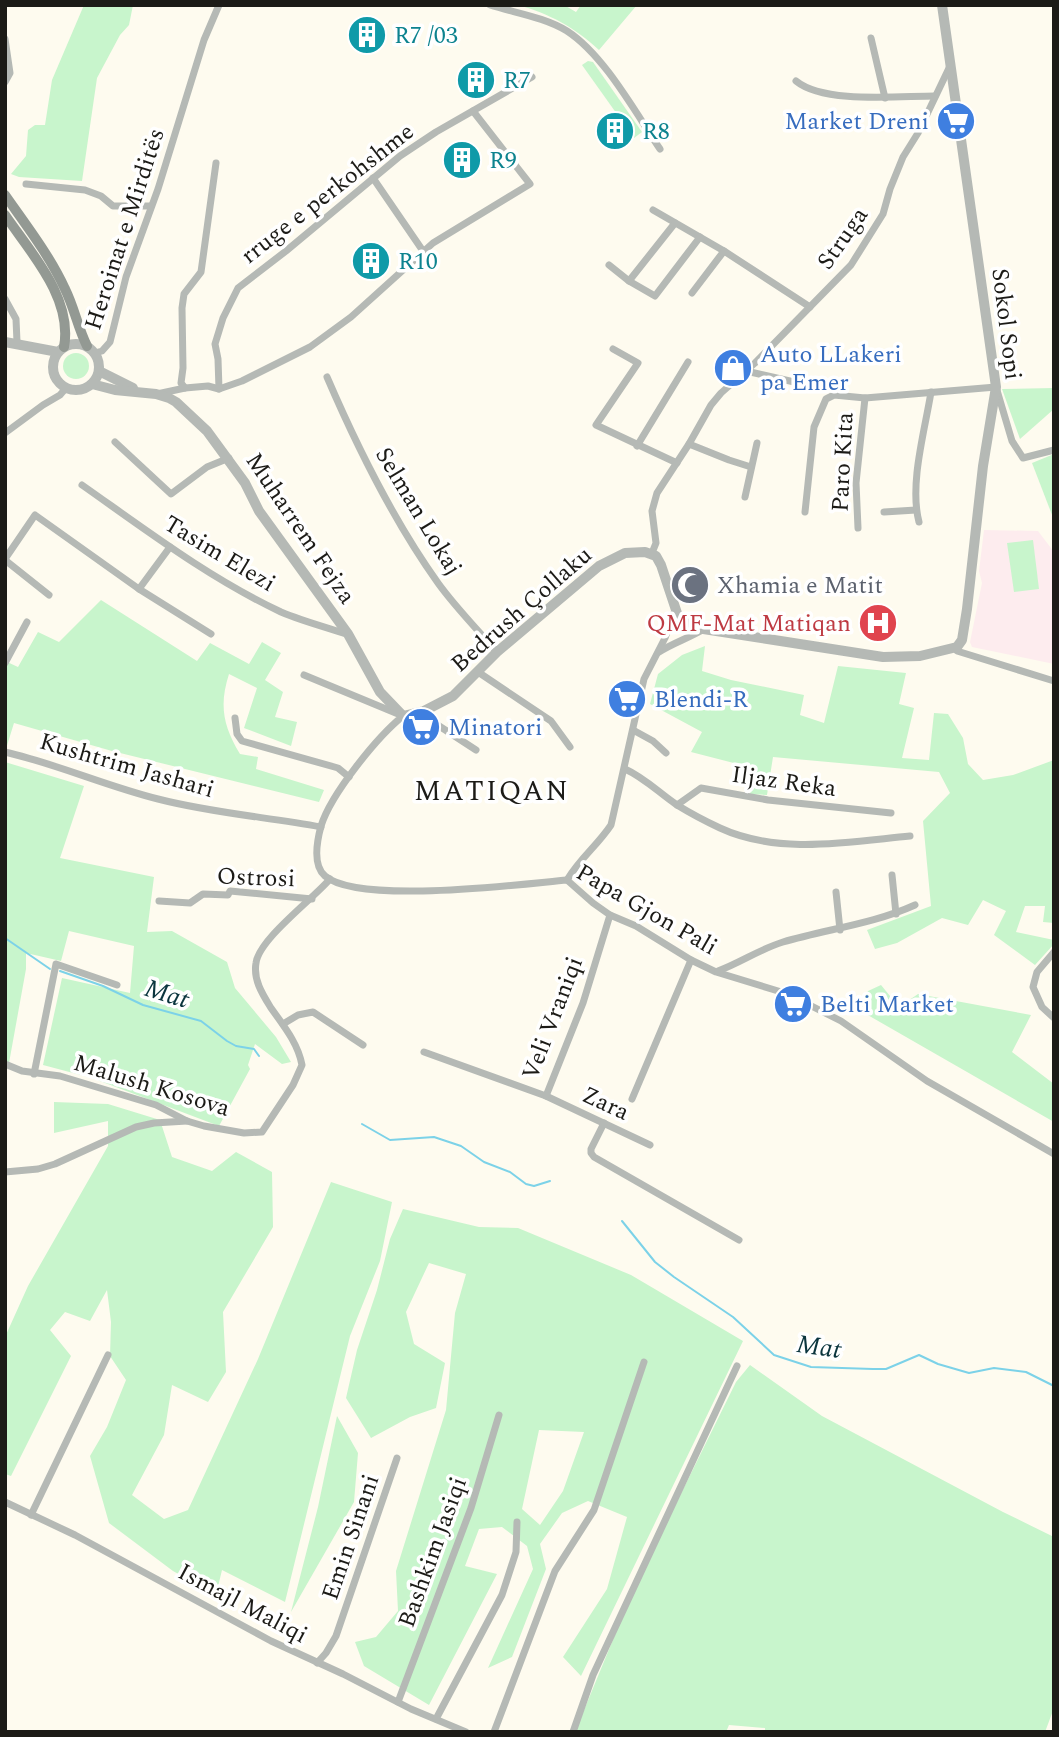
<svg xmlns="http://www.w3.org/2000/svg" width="1059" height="1737" font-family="Spectral,serif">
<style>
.education{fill:#fdecee}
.green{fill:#c8f5cc;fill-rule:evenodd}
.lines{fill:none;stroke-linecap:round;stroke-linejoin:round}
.stream{stroke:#7cd2e8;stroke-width:2}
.minor{stroke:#b5b9b5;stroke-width:7}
.tertiary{stroke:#b5b9b5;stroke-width:10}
.secondary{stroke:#939993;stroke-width:10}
.labels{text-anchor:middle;stroke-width:7;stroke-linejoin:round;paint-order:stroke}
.culture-label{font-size:24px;fill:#0d838f;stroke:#fff;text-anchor:start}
.shop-label{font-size:24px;fill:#366cbe;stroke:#fff;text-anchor:start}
.street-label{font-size:24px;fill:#1c1b17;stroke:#fff}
.worship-label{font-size:24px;fill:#5b616d;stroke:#fff;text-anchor:start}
.health-label{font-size:24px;fill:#be3a42;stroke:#fff;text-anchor:end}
.water-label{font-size:26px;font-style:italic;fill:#0b353e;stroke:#fff}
.quarter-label{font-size:28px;letter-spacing:2px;fill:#1c1b17;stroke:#fff}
</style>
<rect width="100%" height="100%" fill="#fefbef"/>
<path class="education" d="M984 530 1038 531 1054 552V664L972 647 970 642 982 583 979 571Z"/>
<g class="green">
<path d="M84 5H133L129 25 120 35 97 78 82 181 19 177 11 174 26 156 28 130 35 125H45L52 80Z"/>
<path d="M518 5H564L576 12 581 5H637L599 50C574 27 550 14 518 5Z"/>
<path d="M588 61 593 62 642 132 634 138 582 65Z"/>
<circle cx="76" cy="366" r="13"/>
<path d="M1054 388V409L1020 439 1002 389Z"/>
<path d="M1054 454V520L1032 463Z"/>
<path d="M1033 540 1039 589 1014 592 1007 543Z"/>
<path d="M101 600 197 661 210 643 249 664 262 642 281 653 265 680 283 692 275 717 297 722 291 746 244 728 257 688 229 674C219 705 223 726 240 754L258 757 256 769 324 790 319 802 112 751 14 723 5 752V661L18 667 38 632 59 642Z"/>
<path d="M705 646 702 671 731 680 804 695 800 715 824 723 838 666 906 673 899 704 914 708 902 758 929 760 934 713 948 714 963 738 968 764 983 780 1013 775 1054 760V923L1043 922 1045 906H1025L1016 932 1054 940V944L1035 965 994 935 1006 911 983 900 968 925 942 918 897 943 875 949 867 930 931 906 923 821 950 793 939 772 773 757 767 795 750 794 757 769 691 752 702 732 650 704 658 674 682 655Z"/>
<path d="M5 762 84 786 60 858 154 877 147 932 172 931 227 962 235 988 276 1037 291 1062 282 1064 255 1044 248 1065 250 1069 219 1126 92 1078 43 1065 62 978 130 993 134 946 69 931 61 961 26 953V969L9 1063 5 1061Z"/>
<path d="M881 985 899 1007 918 994 1031 1015 1012 1052 1054 1084V1122L859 1010 868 991Z"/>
<path d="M54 1102 108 1104 160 1120 172 1157 212 1171 236 1152 272 1172 273 1227 223 1312 226 1372 208 1402 172 1385 164 1435 132 1495 164 1519 188 1510 258 1359 331 1182 392 1202 380 1261 350 1336 285 1602 222 1570 216 1595 173 1571 109 1523 90 1456 107 1427 126 1380 110 1356 111 1322 107 1290 90 1321 65 1312 50 1330 71 1356 11 1476 5 1474V1337L28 1286 108 1146V1121L54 1133Z"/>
<path d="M403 1209 479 1227 518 1228 631 1275 743 1341 581 1676 563 1657 607 1589 627 1517 588 1501 562 1513 540 1544 546 1569 512 1657 488 1668 533 1569 527 1546 502 1527 479 1529 465 1566 497 1574 429 1705 364 1666 355 1642 376 1637 398 1611 396 1571 446 1410 455 1313 466 1274 429 1263 406 1312 414 1344 445 1363 436 1408 410 1417 371 1438 346 1398 357 1350 377 1290 390 1239ZM539 1430 584 1432 563 1491 540 1525 522 1509Z"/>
<path d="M750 1365 822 1416 1003 1512 1054 1537V1708L1045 1732H765V1728L729 1725 726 1732H575L633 1591 736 1382Z"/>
<path d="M337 1416 358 1453 354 1502 291 1612 318 1507Z"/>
</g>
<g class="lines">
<g class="stream">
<path d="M5 938 50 969"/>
<path d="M60 971 103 986 143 1005 201 1021 227 1041 236 1046 254 1049 259 1056"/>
<path d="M362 1124 390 1140 434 1137 461 1146 484 1162 510 1172 526 1184 534 1186 550 1181"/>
<path d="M622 1221 655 1262 674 1277 733 1317 774 1355 811 1367 873 1369H886L919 1355 938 1364 969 1373 994 1368 1026 1372 1054 1386"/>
</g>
<g class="minor">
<path d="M490 5C515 13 544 17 567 31 604 55 635 112 660 149"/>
<path d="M871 38 885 98"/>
<path d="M5 39 10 73 5 82"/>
<path d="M796 81C824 104 898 96 935 96"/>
<path d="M373 178 423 251"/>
<path d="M26 184 85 190 101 196 113 206H151"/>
<path d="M653 210 724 251 810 307"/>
<path d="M609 265 629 281 655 296 700 237"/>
<path d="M629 281 675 223"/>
<path d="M692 293 724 251"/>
<path d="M5 299 16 319 17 342"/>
<path d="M613 349 638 363 596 425 677 463"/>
<path d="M95 353 102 351 110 342 126 277 158 189 204 40 219 5"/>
<path d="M746 371 803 384"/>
<path d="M327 377C358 449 393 520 438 583 456 608 478 630 497 652"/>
<path d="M185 388 208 386 219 389 242 381 310 347 351 317 433 243 530 184 473 111"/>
<path d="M219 389 218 359 215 344 223 318 238 288 286 251 400 156 436 132 532 77"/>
<path d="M157 394 185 388 181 383 183 368 182 308 184 294 201 272 216 163"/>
<path d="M5 433 43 405 60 395 66 388"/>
<path d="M115 442 171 494 207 467 229 458"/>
<path d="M689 444 729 460 751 467"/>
<path d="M637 446 688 362"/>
<path d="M82 485C146 530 209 578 281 612 302 621 325 627 347 634"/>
<path d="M745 497 757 443"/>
<path d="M805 512 814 427 826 399 834 395 865 398 996 387 1012 441 1023 458 1054 450"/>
<path d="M884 512 916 510"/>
<path d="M919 522C909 484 925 430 931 392"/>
<path d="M858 528 856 483 865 398"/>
<path d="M652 553 656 543 652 511 657 493 689 444 711 405 721 393 755 363 851 265 883 214 890 189 903 157 918 133 950 66"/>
<path d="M5 559 35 515 139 589 211 634"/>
<path d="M5 560 49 595"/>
<path d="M139 589 170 547"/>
<path d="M957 647V651L1054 681"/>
<path d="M659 652C673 643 689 638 704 629"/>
<path d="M5 663 27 622"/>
<path d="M478 672 551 721 570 747"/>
<path d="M304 675 403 716C377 737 331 794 321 826 317 841 312 865 325 876 359 905 521 884 567 880L593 903 610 915 636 926 691 960 716 972 788 994 841 1021 927 1081 1054 1154"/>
<path d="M424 711 433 722 476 750"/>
<path d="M235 718 237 734 242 741 338 768 349 777"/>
<path d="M633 730 653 741 666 753"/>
<path d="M5 752C57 764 106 786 158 799 212 813 267 817 321 827"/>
<path d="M625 769C645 778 659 793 677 805 690 813 705 821 720 828 778 855 848 842 910 836"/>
<path d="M677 805 701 788 768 800 891 813"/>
<path d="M892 875 896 914"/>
<path d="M567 880C581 857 597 846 611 825L644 679 665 638 675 610"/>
<path d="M836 892 840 930"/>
<path d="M159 901 190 903 203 894 228 895 230 891 312 899"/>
<path d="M1054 952 1037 972 1033 987 1042 1007 1054 1018"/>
<path d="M718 971C740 963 760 949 783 942 827 929 873 924 915 905"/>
<path d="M283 1024 298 1015 313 1012 363 1045"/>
<path d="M424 1052 546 1096 650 1145"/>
<path d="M5 1064 22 1071 60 1076 156 1105 187 1121 204 1126 244 1133 262 1132 293 1085 302 1065C298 1043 283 1025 271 1008 263 995 253 980 256 963 259 939 313 899 330 879"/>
<path d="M34 1074 56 964 117 985"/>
<path d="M546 1096 583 1003 610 915"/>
<path d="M632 1099 691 960"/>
<path d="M604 1123 591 1149V1153L594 1157 739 1240"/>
<path d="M5 1172 38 1169 55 1164 136 1127 154 1123 187 1121"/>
<path d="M5 1502 75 1535 271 1641 343 1674 411 1709 466 1732"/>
<path d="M31 1515 108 1355"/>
<path d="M317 1663 326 1653 336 1636 397 1458"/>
<path d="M398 1702 471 1508 499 1415"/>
<path d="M436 1719 502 1595 516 1552 517 1522"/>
<path d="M494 1732 555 1571 594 1510 644 1362"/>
<path d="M573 1732 593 1675 737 1366"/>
</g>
<g class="tertiary">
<path d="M5 342 58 352"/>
<circle cx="76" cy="367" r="23"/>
<path d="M99 371 133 388"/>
<path d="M92 384 115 390 156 394 169 398 176 402 207 431 245 483 259 511 348 634 380 692 403 716 424 711 453 696 497 652 599 566 625 553 645 552 656 556 661 565 678 616 690 626 697 628 883 657 920 656 957 647 962 640 967 609 983 466 996 387 942 5"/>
</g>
<g class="secondary">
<path d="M5 195C26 225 50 256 65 289 74 307 78 328 87 346"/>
<path d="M5 215C31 253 73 298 64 347"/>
</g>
</g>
<defs>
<g id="building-disc" transform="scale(2.0125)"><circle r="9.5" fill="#0f9aa8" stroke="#fff"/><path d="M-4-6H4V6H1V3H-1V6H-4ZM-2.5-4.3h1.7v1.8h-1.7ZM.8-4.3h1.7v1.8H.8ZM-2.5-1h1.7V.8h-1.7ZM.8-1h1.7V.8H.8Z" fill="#fff"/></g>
<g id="supermarket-disc" transform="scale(2.0125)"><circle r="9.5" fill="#3f7fe0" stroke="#fff"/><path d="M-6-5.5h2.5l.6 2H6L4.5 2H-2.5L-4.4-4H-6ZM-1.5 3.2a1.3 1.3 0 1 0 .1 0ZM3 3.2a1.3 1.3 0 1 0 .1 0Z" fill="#fff"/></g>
<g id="shop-disc" transform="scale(2.0125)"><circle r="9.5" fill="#3f7fe0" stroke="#fff"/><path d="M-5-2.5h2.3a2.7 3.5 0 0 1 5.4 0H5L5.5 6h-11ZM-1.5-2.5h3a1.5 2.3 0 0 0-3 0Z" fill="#fff"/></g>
<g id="mosque-disc" transform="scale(2.0125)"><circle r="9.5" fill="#6b7280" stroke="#fff"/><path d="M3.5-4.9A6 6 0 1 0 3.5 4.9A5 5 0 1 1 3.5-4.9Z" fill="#fff"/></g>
<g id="hospital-disc" transform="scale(2.0125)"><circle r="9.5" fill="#e0444e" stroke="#fff"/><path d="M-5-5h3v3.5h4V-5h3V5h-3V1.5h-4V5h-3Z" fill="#fff"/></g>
</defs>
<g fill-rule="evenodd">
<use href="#building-disc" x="367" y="35"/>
<use href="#building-disc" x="476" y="80"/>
<use href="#supermarket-disc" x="956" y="121"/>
<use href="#building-disc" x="615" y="131"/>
<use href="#building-disc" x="462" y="160"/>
<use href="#building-disc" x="371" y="261"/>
<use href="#shop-disc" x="733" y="368"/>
<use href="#mosque-disc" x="690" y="585"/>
<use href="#hospital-disc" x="878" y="623"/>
<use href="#supermarket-disc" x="627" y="699"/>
<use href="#supermarket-disc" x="421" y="727"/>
<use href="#supermarket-disc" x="793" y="1004"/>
</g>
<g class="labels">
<g class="culture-label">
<text x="394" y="43">R7 /03</text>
<text x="503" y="88">R7</text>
<text x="642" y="139">R8</text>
<text x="489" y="168">R9</text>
<text x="398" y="269">R10</text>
</g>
<g class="shop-label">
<text x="929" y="129" text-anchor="end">Market Dreni</text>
<text x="760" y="362">Auto LLakeri<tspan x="760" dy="28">pa Emer</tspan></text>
<text x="654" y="707">Blendi-R</text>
<text x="448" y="735">Minatori</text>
<text x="820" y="1012">Belti Market</text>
</g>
<g class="street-label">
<text transform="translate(327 193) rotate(-38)" y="8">rruge e perkohshme</text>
<text transform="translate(124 229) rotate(-72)" y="8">Heroinat e Mirditës</text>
<text transform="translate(842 238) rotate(-55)" y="8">Struga</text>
<text transform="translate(1007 324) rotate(83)" y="8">Sokol Sopi</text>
<text transform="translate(842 462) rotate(-87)" y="8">Paro Kita</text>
<text transform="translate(419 511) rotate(59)" y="8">Selman Lokaj</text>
<text transform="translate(301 528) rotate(56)" y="8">Muharrem Fejza</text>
<text transform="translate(220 553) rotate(31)" y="8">Tasim Elezi</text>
<text transform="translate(521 609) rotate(-41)" y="8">Bedrush Çollaku</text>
<text transform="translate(127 765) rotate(16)" y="8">Kushtrim Jashari</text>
<text transform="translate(784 781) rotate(8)" y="8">Iljaz Reka</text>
<text transform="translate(256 877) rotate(2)" y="8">Ostrosi</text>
<text transform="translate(647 909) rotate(30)" y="8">Papa Gjon Pali</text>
<text transform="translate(552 1018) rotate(-69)" y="8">Veli Vraniqi</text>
<text transform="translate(152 1085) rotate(17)" y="8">Malush Kosova</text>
<text transform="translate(606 1103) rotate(25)" y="8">Zara</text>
<text transform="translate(350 1537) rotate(-71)" y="8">Emin Sinani</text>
<text transform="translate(432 1552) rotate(-70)" y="8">Bashkim Jasiqi</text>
<text transform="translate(243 1603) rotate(28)" y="8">Ismajl Maliqi</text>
</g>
<g class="worship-label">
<text x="717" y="593">Xhamia e Matit</text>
</g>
<g class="health-label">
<text x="851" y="631">QMF-Mat Matiqan</text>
</g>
<g class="water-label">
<text transform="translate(167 993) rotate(17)" y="9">Mat</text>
<text transform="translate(819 1346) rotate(8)" y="9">Mat</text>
</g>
<g class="quarter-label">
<text x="492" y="800">MATIQAN</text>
</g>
</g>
<rect width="1059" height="1737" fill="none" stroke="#1c1b17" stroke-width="14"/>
</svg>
